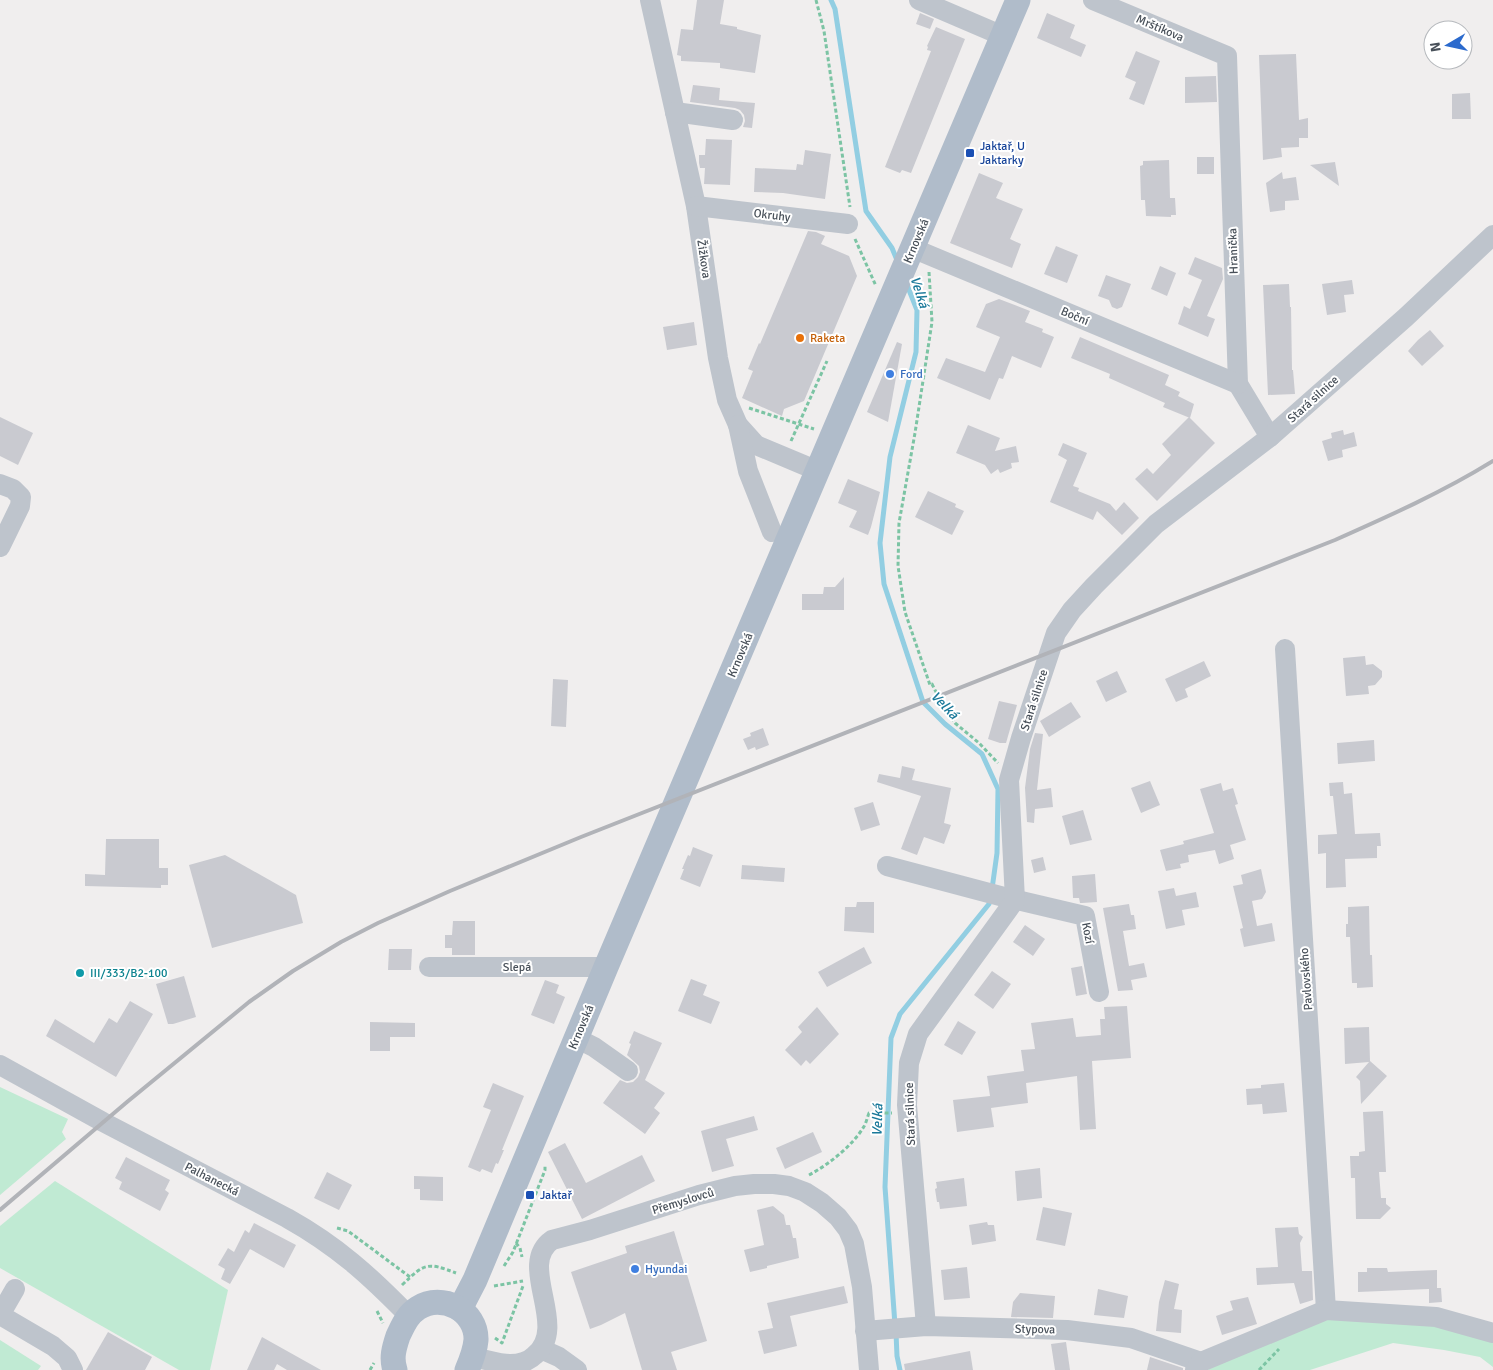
<svg xmlns="http://www.w3.org/2000/svg" width="1493" height="1370" font-family="Signika,sans-serif">
<style>
.green{fill:#c0ead3}
.lines{fill:none;stroke-linecap:round;stroke-linejoin:round}
.stream{stroke:#92cee2;stroke-width:5}
.building{fill:#c9cad0}
.path{stroke:#7cc4a4;stroke-width:3;stroke-dasharray:4 2.5;stroke-linecap:butt}
.minor{stroke:#bec4cc;stroke-width:20}
.major{stroke:#b0bcca;stroke-width:25}
.rail{stroke:#b1b3b8;stroke-width:4}
.transit-dot{fill:#1a4fb4;stroke:#fff;stroke-width:2}
.food-dot{fill:#e8710a;stroke:#fff;stroke-width:2}
.shop-dot{fill:#3f7fe0;stroke:#fff;stroke-width:2}
.culture-dot{fill:#0f9aa8;stroke:#fff;stroke-width:2}
.labels{text-anchor:middle;stroke-width:4;stroke-linejoin:round;paint-order:stroke}
.street-label{font-size:12px;fill:#485059;stroke:#fff}
.transit-label{font-size:12px;fill:#164399;stroke:#fff;text-anchor:start}
.food-label{font-size:12px;fill:#c56008;stroke:#fff;text-anchor:start}
.shop-label{font-size:12px;fill:#366cbe;stroke:#fff;text-anchor:start}
.culture-label{font-size:12px;fill:#0d838f;stroke:#fff;text-anchor:start}
.water-label{font-size:14px;font-style:italic;fill:#1b799a;stroke:#fff}
</style>
<rect width="100%" height="100%" fill="#f0eeee"/>
<g class="green">
<path d="M0 1087 68 1119 62 1132 66 1139 0 1195Z"/>
<path d="M55 1181 228 1290 210 1370H179L0 1268V1226Z"/>
<path d="M1324 1317 1434 1322 1493 1339V1367L1480 1357 1444 1350 1393 1343 1310 1370H1207Z"/>
<path d="M0 1340 41 1366 38 1370H0Z"/>
</g>
<g class="lines">
<g class="stream">
<path d="M831 0 835 9 866 211 892 248 897 260"/>
<path d="M907 285 917 310 916 352 890 457 880 543 884 584 923 702 945 724 982 754 998 789 997 853 992 889"/>
<path d="M895 1325 885 1187 891 1038 900 1014 989 904 990 897"/>
<path d="M896 1333 897 1356 900 1370"/>
</g>
</g>
<g class="building">
<path d="M697 0H724L720 24 737 27V29L761 35 755 73 720 68V63L681 61V56L677 55 681 29 693 30Z"/>
<path d="M920 13 934 19 930 29 916 24Z"/>
<path d="M1047 13 1075 25 1070 38 1086 45 1081 57 1037 38Z"/>
<path d="M936 27 965 39 911 173 902 170 900 173 885 167 931 51 927 50 928 47 927 46Z"/>
<path d="M1136 51 1160 61 1144 105 1129 99 1136 82 1125 77Z"/>
<path d="M1296 54 1299 120 1308 118V138H1299V147L1281 148 1282 157 1263 160 1259 55Z"/>
<path d="M1216 76 1217 102 1185 103V77Z"/>
<path d="M693 85 720 88 719 100 755 103 752 128 743 127 745 121 744 115 740 110 735 108 690 102Z"/>
<path d="M1470 93 1471 119H1452V94Z"/>
<path d="M706 139 732 140 730 185 704 184 705 168H700L699 163V155H705Z"/>
<path d="M805 150 831 154 825 199 783 193 754 192 755 168 796 170 797 164 803 165Z"/>
<rect x="1197" y="157" width="17" height="17"/>
<path d="M1169 160 1170 198H1175L1176 215H1171V217L1146 216 1145 200H1141L1140 166 1143 165V161Z"/>
<path d="M1335 162 1339 186 1310 165Z"/>
<path d="M1282 172 1283 179 1296 177 1299 200 1285 201V210L1270 212 1266 183Z"/>
<path d="M979 173 1003 183 996 198 1023 209 1010 239 1021 244 1012 268 950 243Z"/>
<path d="M808 231 816 232 825 236 821 244 849 256 857 276 804 401 784 409 782 416 742 398 753 371 748 369 759 343 760 344Z"/>
<path d="M1056 246 1078 255 1067 283 1044 274Z"/>
<path d="M1195 257 1222 268 1223 279 1207 316 1215 319 1208 337 1178 324 1184 306 1190 309 1202 280 1188 274Z"/>
<path d="M1160 266 1176 273 1167 296 1151 289Z"/>
<path d="M1106 275 1131 284 1122 307 1117 309 1112 307 1109 300 1098 296Z"/>
<path d="M1352 280 1354 294 1344 295 1346 312 1327 315 1322 284Z"/>
<path d="M1289 284 1290 307H1291L1292 370H1293L1295 394 1268 395 1263 285Z"/>
<path d="M999 299 1030 311 1025 322 1043 329 1042 332 1054 337 1041 368 1012 356 1003 379 999 378 990 400 937 378 946 358 985 372 1000 337 976 327 986 304Z"/>
<path d="M694 322 697 345 667 350 663 327Z"/>
<path d="M1430 330 1444 346 1422 366 1408 351 1418 340Z"/>
<path d="M1080 337 1169 375 1165 385 1180 392 1178 396 1194 404 1190 418 1163 407 1165 403 1109 378 1110 374 1071 358Z"/>
<path d="M897 342 902 344 888 422 867 412Z"/>
<path d="M0 417 33 433 18 465 0 456Z"/>
<path d="M1189 417 1215 443 1157 501 1135 479 1147 468 1153 474 1171 455 1162 444Z"/>
<path d="M968 425 1000 438 995 451 1016 446 1019 462 1011 463 1012 468 1000 473 998 469 991 474 985 465 956 453Z"/>
<path d="M1343 430 1344 435 1354 432 1357 446 1342 450 1343 457 1328 461 1322 441 1332 438 1331 433Z"/>
<path d="M1063 443 1087 453 1073 486 1079 488 1078 491 1110 504 1116 511 1124 502 1139 518 1122 535 1097 511 1093 520 1050 502 1067 460 1058 455Z"/>
<path d="M848 479 880 492 871 527 868 535 849 527 857 511 838 503Z"/>
<path d="M928 491 956 504 955 507 964 511 952 535 915 517Z"/>
<path d="M844 577V610H802V594H823L824 587H835Z"/>
<path d="M1365 656 1366 665 1373 664 1382 671V677L1375 685 1368 686 1369 694 1346 696 1343 658Z"/>
<path d="M1204 661 1211 676 1185 689 1188 697 1176 702 1165 679Z"/>
<path d="M1117 671 1127 692 1106 702 1096 681Z"/>
<path d="M553 679 568 680 566 727 551 726Z"/>
<path d="M999 701 1017 705 1006 743H1000L988 739Z"/>
<path d="M1071 702 1081 717 1049 737 1040 721Z"/>
<path d="M763 728 769 745 756 750 755 747 748 750 743 739 751 736 750 733Z"/>
<path d="M1035 733 1043 734 1037 790 1051 788 1053 807 1035 809 1034 823 1027 822 1025 788 1030 749Z"/>
<path d="M1374 740 1375 761 1338 764 1337 743Z"/>
<path d="M902 766 915 769 912 780 951 788 944 823 951 825 944 844 924 837 917 855 901 849 921 796 877 782 879 774 900 778Z"/>
<path d="M1150 781 1160 805 1141 813 1131 788Z"/>
<path d="M1343 782 1344 794 1352 793 1355 834 1380 833 1381 846H1377V858L1345 859 1346 887 1326 888V853L1318 854V835L1337 834 1333 796H1330L1329 783Z"/>
<path d="M1221 783 1223 791 1233 788 1238 804 1235 805 1246 840 1230 845 1234 859 1219 864 1215 850 1188 855 1189 862 1180 864 1181 868 1166 871 1160 850 1184 844 1183 841 1214 833 1200 789Z"/>
<path d="M873 802 880 825 861 831 854 808Z"/>
<path d="M1083 810 1092 840 1070 845 1062 816Z"/>
<path d="M106 839H159V868H168V885H161V888L85 886V874L105 875Z"/>
<path d="M693 847 713 855 700 887 680 879 684 869H682L688 855 690 856Z"/>
<path d="M225 855 296 895 303 923 212 948 189 865Z"/>
<path d="M1043 857 1046 870 1034 873 1031 860Z"/>
<path d="M742 865 785 868 784 882 741 879Z"/>
<path d="M1261 869 1266 892 1262 899 1252 901 1257 926 1272 923 1275 941 1244 947 1240 929 1243 928 1233 886 1243 884 1241 875Z"/>
<path d="M1095 874 1097 902 1082 903H1080L1079 898H1073L1072 876Z"/>
<path d="M1174 888 1176 896 1196 892 1199 907 1182 910 1185 925 1166 929 1158 891Z"/>
<path d="M857 902H874V933L844 931 845 907H856Z"/>
<path d="M1129 904 1131 915H1134L1136 929 1123 931 1129 966 1144 963 1147 977 1131 980 1133 990 1118 991 1103 908Z"/>
<path d="M1369 906 1370 955H1372L1373 987 1357 988V983H1352L1350 937H1346V924H1348V907Z"/>
<path d="M453 921H475V955H452V948H445V935H452Z"/>
<path d="M1025 925 1045 939 1033 956 1013 942Z"/>
<path d="M864 947 872 963 827 987 818 972Z"/>
<path d="M389 949H412L411 970H388Z"/>
<path d="M1082 966 1087 994 1076 996 1071 968Z"/>
<path d="M992 971 1011 984 993 1009 974 995Z"/>
<path d="M184 976 196 1017 173 1024H168L156 984Z"/>
<path d="M691 979 707 985 703 995 720 1002 711 1024 678 1011Z"/>
<path d="M545 980 559 985 556 993 565 997 554 1024 531 1015Z"/>
<path d="M130 1001 153 1014 116 1077 46 1036 55 1019 94 1043 109 1018 117 1023Z"/>
<path d="M1127 1006 1131 1058 1092 1061 1096 1129 1080 1130 1077 1076 1026 1083 1028 1103 991 1108 994 1127 957 1132 953 1100 990 1096 987 1076 1024 1071 1021 1050 1035 1049 1031 1023 1073 1018 1076 1037 1101 1035 1100 1019H1105L1104 1007Z"/>
<path d="M817 1007 839 1034 810 1064 806 1060 801 1066 785 1050 802 1032 798 1027Z"/>
<path d="M958 1021 976 1032 962 1055 944 1045Z"/>
<path d="M370 1022 415 1023V1037H390V1051H370Z"/>
<path d="M1369 1027 1370 1061 1387 1076 1361 1104 1360 1081 1356 1077 1369 1062 1345 1064 1344 1028Z"/>
<path d="M634 1031 662 1043 645 1080 665 1093 654 1108 660 1113 645 1134 603 1103 620 1080 627 1083 633 1082 638 1077 640 1072 639 1066 627 1055 631 1044 629 1043Z"/>
<path d="M493 1083 524 1096 502 1150H504L498 1164 496 1163 492 1173 482 1169 480 1172 468 1167 491 1110 483 1107Z"/>
<path d="M1284 1083 1287 1112 1263 1114 1262 1104 1247 1105 1246 1089 1261 1088V1085Z"/>
<path d="M1383 1111 1386 1172H1379L1381 1198H1386V1204L1391 1208 1380 1219H1356L1355 1178H1351L1350 1156H1359V1152L1365 1151 1363 1112Z"/>
<path d="M754 1116 758 1130 726 1139 734 1166 712 1172 701 1131Z"/>
<path d="M813 1132 822 1152 785 1169 776 1148Z"/>
<path d="M565 1143 586 1183 642 1155 655 1181 582 1219 548 1152Z"/>
<path d="M126 1157 170 1180 165 1190 169 1193 160 1211 119 1189 122 1182 115 1178Z"/>
<path d="M1040 1168 1042 1198 1017 1201 1015 1171Z"/>
<path d="M327 1172 352 1185 339 1210 314 1198Z"/>
<path d="M414 1176 443 1177V1201L420 1200V1189H414Z"/>
<path d="M964 1178 967 1206 940 1209 939 1202H937L935 1189 937 1188 936 1182Z"/>
<path d="M773 1206 784 1215 786 1225H790L793 1238H796L799 1258 767 1266V1268L750 1272 744 1250 764 1245 757 1210Z"/>
<path d="M1043 1207 1072 1213 1065 1246 1036 1240Z"/>
<path d="M987 1222 988 1225H994L996 1241 972 1245 969 1225Z"/>
<path d="M254 1223 296 1245 284 1268 250 1249 230 1284 221 1279 225 1269 218 1265 228 1248 234 1252 245 1230 249 1233Z"/>
<path d="M1298 1227 1299 1234 1303 1237 1300 1243 1302 1271H1312L1313 1300 1300 1304 1294 1283 1257 1285 1256 1268 1278 1267 1275 1228Z"/>
<path d="M674 1231 707 1341 671 1352 677 1370H642L625 1313 601 1325 590 1329 571 1272 627 1253 625 1246Z"/>
<path d="M967 1267 970 1298 944 1300 941 1270Z"/>
<path d="M1367 1268H1387L1388 1272 1437 1270V1288H1441L1442 1302 1429 1303V1289L1358 1292V1272H1367Z"/>
<path d="M1165 1280 1179 1284 1174 1309 1182 1310 1181 1333 1156 1331 1159 1302Z"/>
<path d="M844 1286 848 1303 790 1316 797 1346 764 1354 758 1331 773 1328 767 1303Z"/>
<path d="M1098 1289 1128 1296 1124 1318 1094 1315Z"/>
<path d="M1020 1293 1055 1296 1053 1318 1011 1317 1013 1302Z"/>
<path d="M1248 1297 1257 1324 1222 1335 1216 1316 1233 1310 1230 1301Z"/>
<path d="M108 1332 152 1357 145 1370H86Z"/>
<path d="M262 1337 321 1370H287L277 1364 274 1370H247Z"/>
<path d="M1066 1342 1070 1370H1055L1051 1344Z"/>
<path d="M970 1351 973 1370H905L904 1364Z"/>
<path d="M1150 1357 1183 1368V1370H1147Z"/>
</g>
<g class="lines">
<g class="path">
<path d="M816 0 824 31 850 207"/>
<path d="M855 239 876 286"/>
<path d="M929 272 932 322 915 433 899 523 898 566 905 612 930 685 932 684 942 704 955 723 979 743 998 763"/>
<path d="M749 408 814 429"/>
<path d="M791 441 827 361"/>
<path d="M809 1175C828 1165 852 1146 863 1128 866 1124 867 1118 869 1113H892"/>
<path d="M337 1228 348 1231 410 1277"/>
<path d="M516 1243 520 1248 522 1257"/>
<path d="M504 1266 513 1252 545 1170V1166"/>
<path d="M402 1285C425 1263 427 1262 456 1273"/>
<path d="M494 1286 523 1281"/>
<path d="M377 1311 383 1323"/>
<path d="M495 1338 502 1343 523 1286"/>
<path d="M370 1370 374 1363"/>
<path d="M1259 1370 1279 1349"/>
</g>
<g class="minor">
<path d="M650 0 696 206 718 358 727 400 738 425 756 445 818 471"/>
<path d="M919 0 1003 36"/>
<path d="M1093 0 1227 56 1238 384 1270 437"/>
<path d="M675 112 733 120"/>
<path d="M696 206 848 224"/>
<path d="M912 248 1238 384"/>
<path d="M738 425 748 471 772 532"/>
<path d="M0 484 13 489 21 497 20 506 0 547"/>
<path d="M1285 649 1326 1310"/>
<path d="M887 866 1004 897 1085 916 1099 992"/>
<path d="M429 967H606"/>
<path d="M576 1038 594 1047 628 1071"/>
<path d="M0 1065 103 1122 287 1218C337 1246 369 1275 409 1316"/>
<path d="M15 1289 0 1315 53 1346 67 1358 73 1370"/>
<path d="M926 1326 907 1105 909 1063 918 1034 1015 900 1009 780 1021 738 1056 633 1072 610 1094 586 1156 524 1270 437 1406 317 1493 235"/>
<path d="M865 1331 926 1326 1067 1330 1131 1338 1201 1362"/>
<path d="M541 1349 559 1357 577 1370"/>
<path d="M472 1357C485 1359 498 1364 510 1364 519 1364 529 1361 535 1355 570 1326 516 1265 552 1240L590 1230 699 1195 735 1186 754 1184H774L789 1186 805 1192 822 1203 838 1217 848 1230 854 1244 862 1287 869 1370"/>
<path d="M1195 1370 1201 1362 1326 1310 1436 1317 1493 1333"/>
</g>
<g class="major">
<path d="M460 1309 475 1280 606 967 1018 0"/>
<path d="M395 1370C391 1358 394 1348 398 1336 403 1326 407 1315 418 1308 442 1292 477 1311 476 1340 475 1351 471 1361 467 1370"/>
</g>
<path class="rail" d="M0 1210 127 1102 249 1002 293 971 341 942 378 923 450 891 581 837 1335 540C1389 516 1443 492 1493 461"/>
</g>
<g class="transit-dot">
<rect x="965" y="148" width="10" height="10" rx="2.5"/>
<rect x="525" y="1190" width="10" height="10" rx="2.5"/>
</g>
<circle class="food-dot" cx="800" cy="338" r="5"/>
<g class="shop-dot">
<circle cx="890" cy="374" r="5"/>
<circle cx="635" cy="1269" r="5"/>
</g>
<circle class="culture-dot" cx="80" cy="973" r="5"/>
<g class="labels">
<g class="street-label">
<text transform="translate(1160 28) rotate(23)" y="4">Mrštíkova</text>
<text transform="translate(772 215) rotate(7)" y="4">Okruhy</text>
<text transform="translate(916 241) rotate(-67)" y="4">Krnovská</text>
<text transform="translate(1233 251) rotate(-92)" y="4">Hranička</text>
<text transform="translate(704 259) rotate(82)" y="4">Žižkova</text>
<text transform="translate(1075 316) rotate(23)" y="4">Boční</text>
<text transform="translate(1313 399) rotate(-42)" y="4">Stará silnice</text>
<text transform="translate(740 655) rotate(-67)" y="4">Krnovská</text>
<text transform="translate(1034 700) rotate(-72)" y="4">Stará silnice</text>
<text transform="translate(1088 933) rotate(79)" y="4">Kozí</text>
<text x="517" y="971">Slepá</text>
<text transform="translate(1306 979) rotate(-94)" y="4">Pavlovského</text>
<text transform="translate(581 1027) rotate(-67)" y="4">Krnovská</text>
<text transform="translate(910 1114) rotate(-92)" y="4">Stará silnice</text>
<text transform="translate(212 1179) rotate(27)" y="4">Palhanecká</text>
<text transform="translate(683 1201) rotate(-17)" y="4">Přemyslovců</text>
<text transform="translate(1035 1329) rotate(1)" y="4">Stypova</text>
</g>
<g class="transit-label">
<text x="980" y="150">Jaktař, U<tspan x="980" dy="14">Jaktarky</tspan></text>
<text x="540" y="1199">Jaktař</text>
</g>
<g class="food-label">
<text x="810" y="342">Raketa</text>
</g>
<g class="shop-label">
<text x="900" y="378">Ford</text>
<text x="645" y="1273">Hyundai</text>
</g>
<g class="culture-label">
<text x="90" y="977">III/333/B2-100</text>
</g>
<g class="water-label">
<text transform="translate(920 292) rotate(72)" y="5">Velká</text>
<text transform="translate(945 705) rotate(46)" y="5">Velká</text>
<text transform="translate(877 1120) rotate(-88)" y="5">Velká</text>
</g>
</g>
<g transform="translate(1448 45) rotate(261)"><circle r="24" fill="#ffffff" stroke="#b6b9bd"/>
<path d="M0-4L9 19L0 12L-9 19Z" fill="#2b6acd"/>
<text y="-8" font-size="14" font-weight="bold" text-anchor="middle" fill="#485059">N</text>
</g>
</svg>
